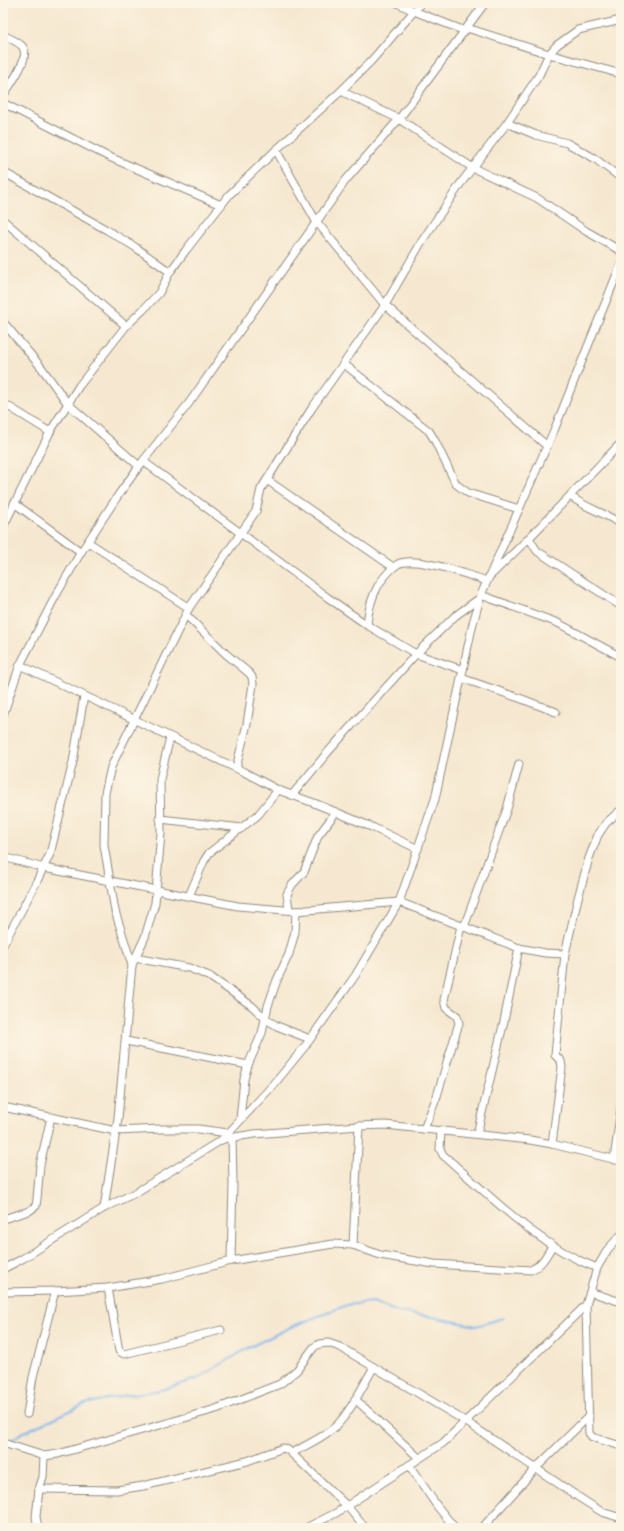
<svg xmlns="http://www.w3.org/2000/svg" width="624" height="1531" font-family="'Indie Flower',sans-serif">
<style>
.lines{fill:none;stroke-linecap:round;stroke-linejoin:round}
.stream{stroke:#7fb7ef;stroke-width:2}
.minor-casing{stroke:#908a7e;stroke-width:9}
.minor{stroke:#fff;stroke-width:7}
</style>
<rect width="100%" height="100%" fill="#fcf5e5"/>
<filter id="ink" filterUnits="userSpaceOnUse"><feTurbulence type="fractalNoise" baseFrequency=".025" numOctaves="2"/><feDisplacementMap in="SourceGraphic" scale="8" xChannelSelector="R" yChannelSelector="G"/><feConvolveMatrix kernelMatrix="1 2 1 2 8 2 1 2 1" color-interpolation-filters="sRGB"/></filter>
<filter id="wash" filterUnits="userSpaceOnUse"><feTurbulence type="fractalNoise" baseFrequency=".012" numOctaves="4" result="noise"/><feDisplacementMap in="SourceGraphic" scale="16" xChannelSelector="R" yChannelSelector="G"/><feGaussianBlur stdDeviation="0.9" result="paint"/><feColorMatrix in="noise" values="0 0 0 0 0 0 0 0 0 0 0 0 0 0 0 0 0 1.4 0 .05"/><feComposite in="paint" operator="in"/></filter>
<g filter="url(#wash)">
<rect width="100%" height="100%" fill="#f6e8d0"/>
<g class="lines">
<path class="stream" d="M8 1442 22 1433 85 1404 121 1396 161 1390 197 1379 248 1348 291 1327 347 1305 373 1302 398 1312 433 1317 476 1326 503 1318"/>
</g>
</g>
<g filter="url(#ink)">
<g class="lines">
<g class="minor-casing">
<g id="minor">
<path d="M397 3 414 11 465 31"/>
<path d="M467 28 549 54 621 74"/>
<path d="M3 35C9 38 17 41 22 46 32 57 9 86 3 96"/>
<path d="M341 91 399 119 473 168 537 198 586 231 621 251"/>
<path d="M3 103 107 156 221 205"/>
<path d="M507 123 536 135 567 143 594 158 621 178"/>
<path d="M276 150 316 221 385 305 547 446"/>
<path d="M3 172 107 230 135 247 170 272"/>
<path d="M3 220 126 326"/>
<path d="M3 322 41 367 68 404 139 466"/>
<path d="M344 364 429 431 434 439 456 484 468 493 519 509"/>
<path d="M3 403 50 432"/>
<path d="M143 461 327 597 367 625 416 654 463 670"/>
<path d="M267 480 393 567"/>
<path d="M570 496C586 508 605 513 621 524"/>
<path d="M14 503 81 552"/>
<path d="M3 527 50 432 79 386 126 326 142 311 159 293 170 272 186 250 229 195 276 150 341 91 372 60 421 3"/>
<path d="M529 538 537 551 621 606"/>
<path d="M88 542 189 608"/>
<path d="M491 575 529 538 621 443"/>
<path d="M481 595 558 623 621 657"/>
<path d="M186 615 226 654 249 673 252 677 253 684 247 724 236 768"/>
<path d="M367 625C368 610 371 598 379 584 384 577 390 569 398 564 415 555 468 575 487 581"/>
<path d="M20 665 244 772 278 790 314 803 374 828 418 849"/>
<path d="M461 678 522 699 556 712"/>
<path d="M3 715 20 665 55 597 81 552 119 494 143 461 189 403 346 180 399 119 485 3"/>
<path d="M292 795 328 752 416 654 455 616 480 598"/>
<path d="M160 819 242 828"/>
<path d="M3 857 44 868 238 906 296 911 399 902 519 948 545 953 565 954"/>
<path d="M189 896 204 861 209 853 258 815 278 790"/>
<path d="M289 910 287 894 292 885 304 872 318 836 336 812"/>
<path d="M464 927 507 809 519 764"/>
<path d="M3 945 37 881 50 854 73 762 84 696"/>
<path d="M135 958 189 968 209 976 252 1006 266 1019 277 1026 310 1039"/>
<path d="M132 965 145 937 155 903 161 833 160 779 170 737"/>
<path d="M126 1041 248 1065"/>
<path d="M3 1107 116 1131 161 1129H198L228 1133"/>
<path d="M240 1120 244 1079 248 1065 262 1033 268 1006 277 980 289 954 295 932 296 911"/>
<path d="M424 1129 437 1096 459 1023 457 1016 446 1008 444 1000 461 926"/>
<path d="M441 1130 440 1149 443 1155C491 1196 536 1245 597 1268"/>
<path d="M477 1134 504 1021 519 948"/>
<path d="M223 1139 254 1134 359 1126 385 1125 530 1140 552 1144 621 1161"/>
<path d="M552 1144 562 1067 561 1061 555 1055 565 954 578 898 589 858 598 835 606 823 621 810"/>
<path d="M614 1160 621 1108"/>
<path d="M104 1208 118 1118 132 965 115 911 104 845 105 793 111 767 189 608 256 511 261 489 312 408 385 305 422 241 461 183 507 123 539 75 549 54 557 45 578 30 621 20"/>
<path d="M3 1219 29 1211 36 1206 37 1199 40 1165 51 1117"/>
<path d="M621 1235 608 1249 597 1268 586 1305 589 1433 592 1437 621 1446"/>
<path d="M353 1245 359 1126"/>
<path d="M231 1261 233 1183 232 1137"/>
<path d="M3 1269 22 1259 104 1208 135 1193 223 1139 275 1083 306 1045 355 976 399 902 435 799 473 623 481 595 555 428 621 264"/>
<path d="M108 1288 119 1351 124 1354 221 1330"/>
<path d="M3 1292 55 1291 108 1288 162 1279 231 1261 333 1244 353 1245 380 1255 434 1264 531 1270C542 1265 546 1256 552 1246"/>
<path d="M590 1292 621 1302"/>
<path d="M355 1399 419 1458"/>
<path d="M27 1414 33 1377 55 1291"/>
<path d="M3 1443 44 1456 58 1454 216 1409 280 1384 297 1370 314 1347 319 1344 328 1343 340 1347 465 1421 583 1500 602 1512 621 1518"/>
<path d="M292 1453C306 1445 325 1437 337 1425 352 1410 363 1385 374 1367"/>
<path d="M409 1465 437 1506 455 1528"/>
<path d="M39 1489 117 1490 143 1486 247 1461 283 1448 288 1450 347 1506 365 1528"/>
<path d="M38 1528 36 1517 39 1489 43 1477 44 1456"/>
<path d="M306 1528 336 1513 443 1443 586 1305"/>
<path d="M482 1528 536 1468 589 1416"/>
</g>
</g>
<use href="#minor" class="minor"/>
</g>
</g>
<rect width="624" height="1531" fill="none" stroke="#fcf5e5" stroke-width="16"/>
</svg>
